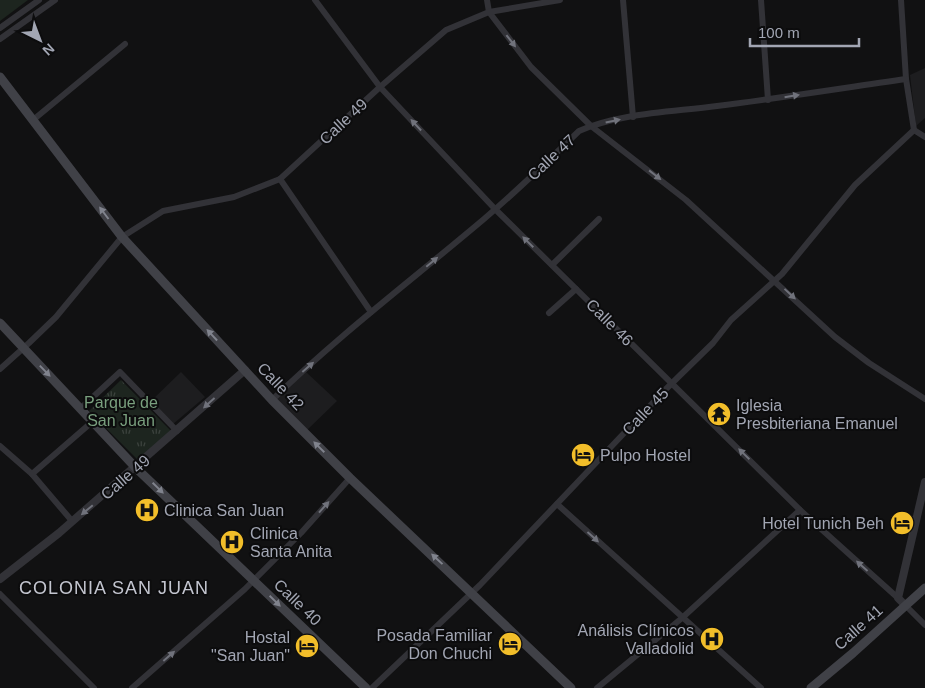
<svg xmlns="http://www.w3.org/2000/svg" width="925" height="688" font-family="Helvetica,sans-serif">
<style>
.built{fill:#1d1d1f}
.grass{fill:#1d251f}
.park{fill:url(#park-tufts)}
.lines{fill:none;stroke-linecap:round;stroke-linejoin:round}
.minor{stroke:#323237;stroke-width:6}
.tertiary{stroke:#323237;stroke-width:8}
.secondary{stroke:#404147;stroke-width:9}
.oneway{fill:#70727b}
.oneway2{fill:#80838d}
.labels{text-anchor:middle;stroke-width:4;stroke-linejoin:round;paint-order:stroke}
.street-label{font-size:16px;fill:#a2a6b3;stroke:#0c0c0d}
.park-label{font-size:16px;fill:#799f7e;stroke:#0c0c0d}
.poi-label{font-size:16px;fill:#a2a6b3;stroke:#0c0c0d;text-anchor:start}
.neighbourhood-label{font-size:18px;letter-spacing:1px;fill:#c3c5cf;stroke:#0c0c0d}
</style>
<defs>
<pattern id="park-tufts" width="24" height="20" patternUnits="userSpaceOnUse" patternTransform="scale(1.25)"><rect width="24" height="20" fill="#1d251f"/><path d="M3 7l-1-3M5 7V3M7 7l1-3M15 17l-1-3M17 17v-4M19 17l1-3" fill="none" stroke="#3b423d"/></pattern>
</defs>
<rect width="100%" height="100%" fill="#111112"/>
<g class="built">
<path d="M925 68V118L916 126 910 75Z"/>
<path d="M181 372 205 397 173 424 149 403Z"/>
<path d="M306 372 337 401 306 431 276 400Z"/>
</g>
<path class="grass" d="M0 0H28L0 21Z"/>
<path class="park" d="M121 380 171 431 139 461 89 411Z"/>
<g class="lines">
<g class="minor">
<path d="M315 0 380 87 495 209 800 510 898 598"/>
<path d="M487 0 489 12 531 67 591 126 686 200 835 337 869 363 925 399"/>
<path d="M623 0 633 117"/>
<path d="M761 0 768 100"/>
<path d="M901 0 906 79 914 130 925 137"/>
<path d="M0 28 39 0"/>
<path d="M0 39 55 0"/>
<path d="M33 120 125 44"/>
<path d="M280 179 371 312"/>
<path d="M552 265 599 219"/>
<path d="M549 313 576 289"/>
<path d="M0 369 29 343 56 317 122 237 163 211 234 197 280 179 380 87 446 30 489 12 560 0"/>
<path d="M272 400C339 335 413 279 484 219 517 191 548 161 579 131 619 113 673 112 717 106 780 98 843 88 906 79"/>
<path d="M80 409 120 372 177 431"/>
<path d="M0 446 32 474 72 521"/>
<path d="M32 474 92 422"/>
<path d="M557 504 761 688"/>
<path d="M0 594 94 688"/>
<path d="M905 605 925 625"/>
<path d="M132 688 245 589 301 533 350 478"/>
<path d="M372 688 480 585 664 391 713 343 731 320 782 274 855 185 914 130"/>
<path d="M597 688 682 618 800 510"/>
</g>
<g class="tertiary">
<path d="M0 579 59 533 245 370"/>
<path d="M905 605 898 598 925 482"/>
</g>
<g class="secondary">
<path d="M0 77 122 237 272 400 350 478 571 688"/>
<path d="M0 323 136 468 366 688"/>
<path d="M811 688 853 653 925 588"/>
</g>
</g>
<defs><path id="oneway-solid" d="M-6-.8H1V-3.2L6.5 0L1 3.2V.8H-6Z" transform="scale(1.25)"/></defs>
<g class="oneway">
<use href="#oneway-solid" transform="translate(511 41) rotate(52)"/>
<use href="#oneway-solid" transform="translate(792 96) rotate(-9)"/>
<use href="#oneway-solid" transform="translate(613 121) rotate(-12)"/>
<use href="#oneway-solid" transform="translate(416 125) rotate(-133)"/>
<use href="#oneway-solid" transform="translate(655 175) rotate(38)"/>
<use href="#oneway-solid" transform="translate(528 242) rotate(-135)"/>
<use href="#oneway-solid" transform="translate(432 262) rotate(-40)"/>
<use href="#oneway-solid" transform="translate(790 294) rotate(43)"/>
<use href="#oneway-solid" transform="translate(308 367) rotate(-41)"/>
<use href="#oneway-solid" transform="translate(209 403) rotate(138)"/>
<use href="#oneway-solid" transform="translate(744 454) rotate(-136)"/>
<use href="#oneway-solid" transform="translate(324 507) rotate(-48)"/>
<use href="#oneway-solid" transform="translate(87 510) rotate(140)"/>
<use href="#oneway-solid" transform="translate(593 537) rotate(42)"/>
<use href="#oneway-solid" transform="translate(862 566) rotate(-138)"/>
<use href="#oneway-solid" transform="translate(169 656) rotate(-41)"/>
</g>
<g class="oneway2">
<use href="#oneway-solid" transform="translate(104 213) rotate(-127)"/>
<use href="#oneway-solid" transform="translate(212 335) rotate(-133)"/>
<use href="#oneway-solid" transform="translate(45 371) rotate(46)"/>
<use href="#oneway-solid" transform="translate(319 447) rotate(-135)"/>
<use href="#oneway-solid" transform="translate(158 488) rotate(44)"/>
<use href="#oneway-solid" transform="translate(437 559) rotate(-137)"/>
<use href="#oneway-solid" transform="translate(275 601) rotate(44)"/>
</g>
<defs>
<g id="temple-disc" transform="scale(1.25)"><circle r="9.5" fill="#f2be2a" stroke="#0c0c0d"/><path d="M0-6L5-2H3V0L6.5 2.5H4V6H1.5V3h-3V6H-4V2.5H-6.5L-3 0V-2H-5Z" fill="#111"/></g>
<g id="hotel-disc" transform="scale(1.25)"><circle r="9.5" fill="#f2be2a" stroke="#0c0c0d"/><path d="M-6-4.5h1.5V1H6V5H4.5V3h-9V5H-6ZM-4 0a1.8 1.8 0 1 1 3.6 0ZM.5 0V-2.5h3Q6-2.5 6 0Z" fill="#111"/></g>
<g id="hospital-disc" transform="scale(1.25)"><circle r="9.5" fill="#f2be2a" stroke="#0c0c0d"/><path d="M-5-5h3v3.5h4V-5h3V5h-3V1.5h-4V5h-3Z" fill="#111"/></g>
</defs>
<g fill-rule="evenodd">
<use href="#temple-disc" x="719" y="414"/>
<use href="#hotel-disc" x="583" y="455"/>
<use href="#hospital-disc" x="147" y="510"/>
<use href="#hotel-disc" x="902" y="523"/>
<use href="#hospital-disc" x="232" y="542"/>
<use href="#hospital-disc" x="712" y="639"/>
<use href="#hotel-disc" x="510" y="644"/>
<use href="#hotel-disc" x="307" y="646"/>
</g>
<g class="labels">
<g class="street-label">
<text transform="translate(343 121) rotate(-43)" y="6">Calle 49</text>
<text transform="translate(551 157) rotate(-43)" y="6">Calle 47</text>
<text transform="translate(610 322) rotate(45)" y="6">Calle 46</text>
<text transform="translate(281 386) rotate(46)" y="6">Calle 42</text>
<text transform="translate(645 411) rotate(-46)" y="6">Calle 45</text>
<text transform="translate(125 477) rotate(-41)" y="6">Calle 49</text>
<text transform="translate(298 602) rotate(44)" y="6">Calle 40</text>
<text transform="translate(858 627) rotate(-42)" y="6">Calle 41</text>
</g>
<g class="park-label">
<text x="121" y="408">Parque de<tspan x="121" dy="18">San Juan</tspan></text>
</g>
<g class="poi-label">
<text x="736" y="411">Iglesia<tspan x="736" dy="18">Presbiteriana Emanuel</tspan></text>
<text x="600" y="461">Pulpo Hostel</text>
<text x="164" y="516">Clinica San Juan</text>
<text x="884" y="529" text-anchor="end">Hotel Tunich Beh</text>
<text x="250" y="539">Clinica<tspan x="250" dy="18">Santa Anita</tspan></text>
<text x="694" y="636" text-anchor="end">Análisis Clínicos<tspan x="694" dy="18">Valladolid</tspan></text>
<text x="492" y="641" text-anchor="end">Posada Familiar<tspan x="492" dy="18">Don Chuchi</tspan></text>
<text x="290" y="643" text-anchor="end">Hostal<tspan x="290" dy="18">"San Juan"</tspan></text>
</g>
<g class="neighbourhood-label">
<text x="114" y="594">COLONIA SAN JUAN</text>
</g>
</g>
<g transform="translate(40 40) rotate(138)" stroke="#0c0c0d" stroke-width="4" paint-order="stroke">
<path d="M0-4L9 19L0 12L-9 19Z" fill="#a2a6b3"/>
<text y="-8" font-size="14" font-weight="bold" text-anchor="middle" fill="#a2a6b3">N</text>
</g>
<path d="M750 38v8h109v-8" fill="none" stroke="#a2a6b3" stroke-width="2.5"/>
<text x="758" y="38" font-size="15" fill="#a2a6b3" stroke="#0c0c0d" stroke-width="4" paint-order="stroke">100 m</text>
</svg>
